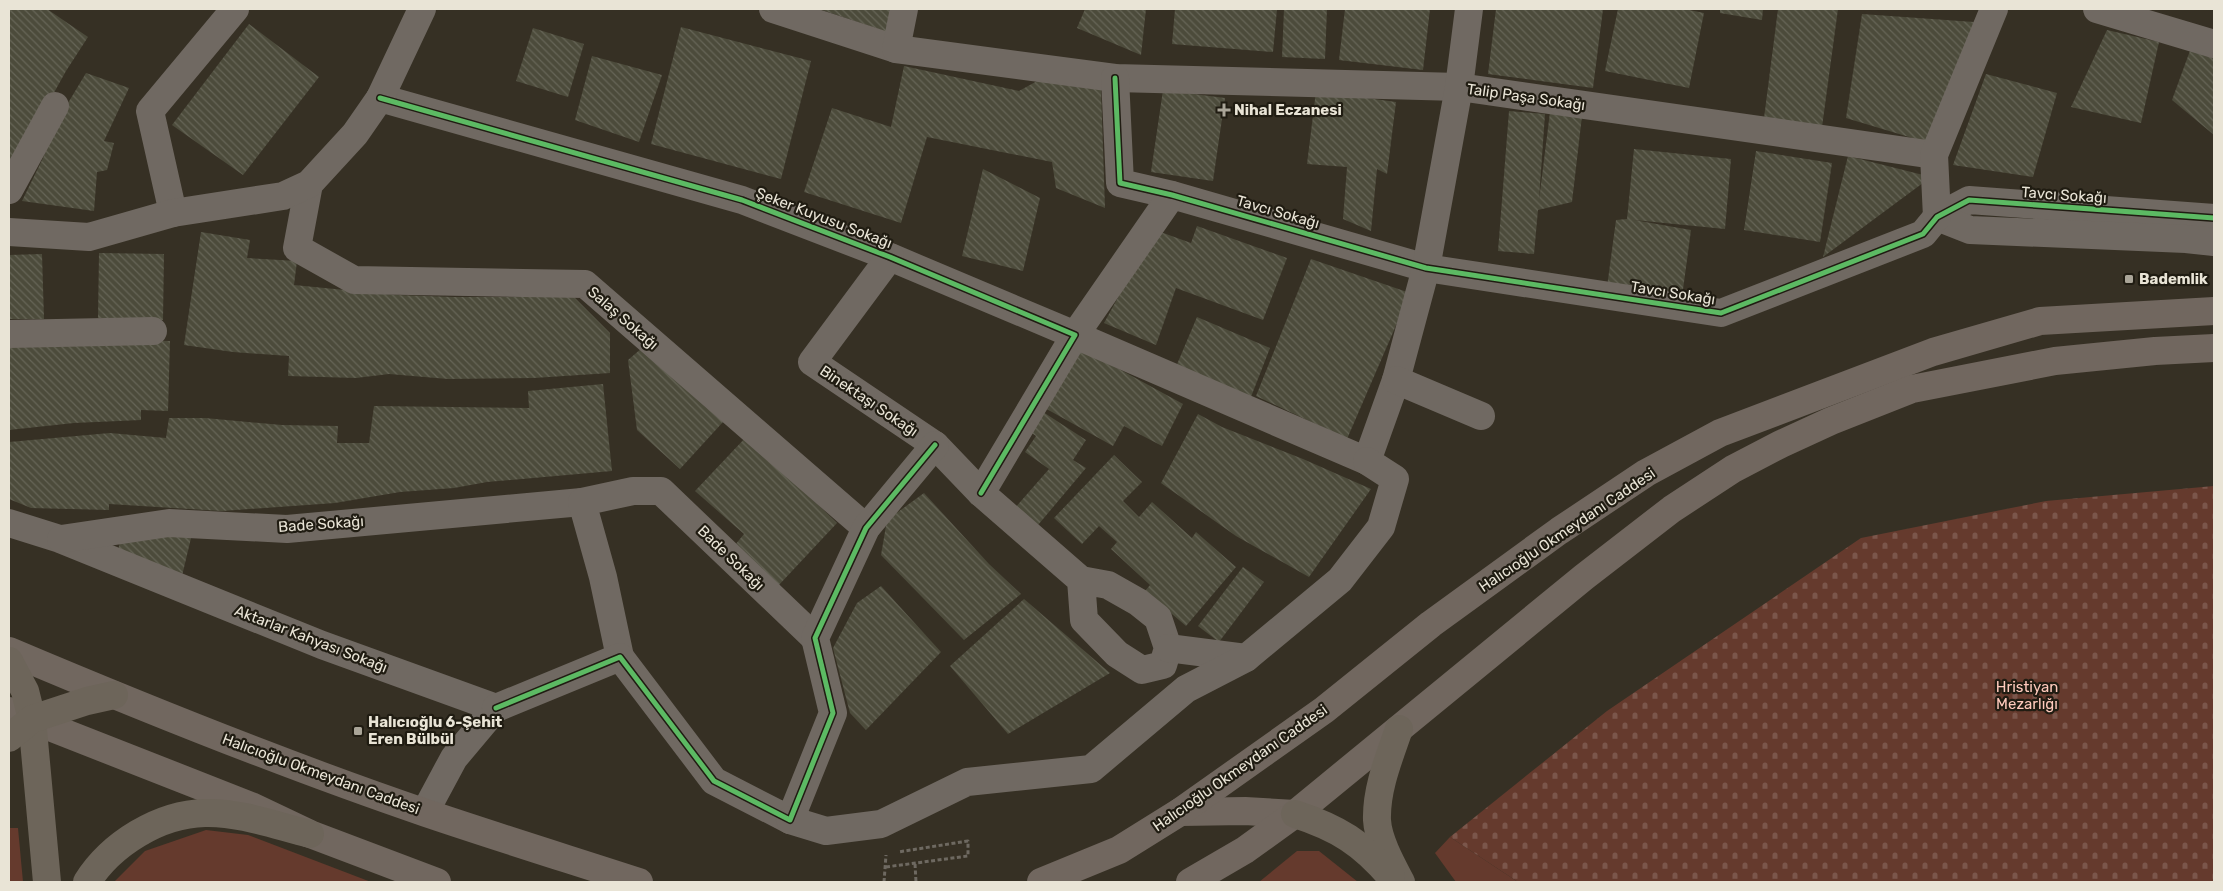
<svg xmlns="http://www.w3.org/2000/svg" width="2223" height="891" font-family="Rubik,sans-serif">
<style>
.grass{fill:#653a2d}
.cemetery{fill:url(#cemetery-stones)}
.building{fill:url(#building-back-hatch)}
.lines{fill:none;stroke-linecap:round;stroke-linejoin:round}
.path{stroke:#6e6961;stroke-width:3;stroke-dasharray:4 2.5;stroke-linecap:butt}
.minor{stroke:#706962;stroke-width:28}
.major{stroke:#71675f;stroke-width:28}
.highway{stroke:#6d655a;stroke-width:28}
.cycleway-casing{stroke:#201c12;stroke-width:8}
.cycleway{stroke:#5cba63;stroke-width:5}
.poi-dot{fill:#aaa598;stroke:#201c12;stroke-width:2}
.labels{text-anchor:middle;stroke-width:4.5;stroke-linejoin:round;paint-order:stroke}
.street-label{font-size:15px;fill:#e9e4d6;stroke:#201c12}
.poi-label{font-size:15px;font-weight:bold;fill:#e9e4d6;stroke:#201c12;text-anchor:start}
.park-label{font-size:15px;fill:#ffcabc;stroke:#201c12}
</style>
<defs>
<pattern id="cemetery-stones" width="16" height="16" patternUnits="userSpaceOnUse" patternTransform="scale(1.25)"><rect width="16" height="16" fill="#653a2d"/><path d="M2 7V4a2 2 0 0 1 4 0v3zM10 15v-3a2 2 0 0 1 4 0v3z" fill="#7b564b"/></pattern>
<pattern id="building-back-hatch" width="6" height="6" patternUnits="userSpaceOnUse" patternTransform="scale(1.25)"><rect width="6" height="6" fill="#4c4b3b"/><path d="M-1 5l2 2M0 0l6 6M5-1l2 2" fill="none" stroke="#666557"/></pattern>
</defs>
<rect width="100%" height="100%" fill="#363024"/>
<g class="grass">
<path d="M9 828H18L23 882H9Z"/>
<path d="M206 830 248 835 371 882H114L145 851Z"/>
<path d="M1450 837 1518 882H1456L1435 853Z"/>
<path d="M1297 851H1319L1358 882H1259Z"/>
</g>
<path class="cemetery" d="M2214 486V882H1518L1450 837 1607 711 1861 538 2046 501Z"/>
<g class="building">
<path d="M9 9H47L88 37 66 71 9 174Z"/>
<path d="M819 9H902L899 36Z"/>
<path d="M1085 9H1146L1141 55 1077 28Z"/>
<path d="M1175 9H1277L1273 52 1172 44Z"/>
<path d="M1284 9H1327L1325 59 1282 57Z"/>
<path d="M1345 9H1430L1423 70 1339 60Z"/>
<path d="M1496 9H1603L1593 88 1488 74Z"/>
<path d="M1618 9H1684L1704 13 1689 88 1605 71Z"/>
<path d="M1720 9H1763L1762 20 1720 13Z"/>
<path d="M1778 9H1838L1822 127 1764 118Z"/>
<path d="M1862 14 1988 23 1929 143 1846 118Z"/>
<path d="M249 24 319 77 243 175 172 125Z"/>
<path d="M681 27 811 61 781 179 651 144Z"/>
<path d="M533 28 584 44 568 97 516 81Z"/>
<path d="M2107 30 2159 42 2141 123 2071 107Z"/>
<path d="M2191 48 2214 57V135L2172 100Z"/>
<path d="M592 56 662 75 639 142 575 120Z"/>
<path d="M904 66 1019 91 1057 70 1101 89 1105 208 1056 188 1052 162 927 137 901 223 804 192 832 108 891 127Z"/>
<path d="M86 73 129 88 104 141 114 143 107 170 97 172 94 211 22 201 43 158 53 128Z"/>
<path d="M1986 74 2057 93 2033 177 1953 165Z"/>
<path d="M1163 90 1225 98 1213 181 1151 172Z"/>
<path d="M1316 91 1396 102 1387 174 1377 169 1371 231 1343 219 1347 167 1307 164Z"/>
<path d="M1509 111 1545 114 1539 200 1550 112 1582 116 1572 202 1538 210 1534 254 1498 251Z"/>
<path d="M1634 149 1731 159 1725 229 1634 220 1691 230 1682 297 1607 287 1616 220 1627 219Z"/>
<path d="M1756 151 1832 163 1820 242 1744 230Z"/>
<path d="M1848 156 1931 177 1823 257Z"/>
<path d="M983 169 1040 198 1023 271 962 256Z"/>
<path d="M1197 226 1287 258 1263 320 1176 288 1156 345 1104 323 1155 230 1191 243Z"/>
<path d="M201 232 250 240 247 258 297 261 294 285 396 295 454 297H574L610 333V373L534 378 448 379 389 374 356 378 288 376 289 356 233 352 184 345Z"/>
<path d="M99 253 164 254 163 320 98 318Z"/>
<path d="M42 254 44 319H9V255Z"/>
<path d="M1311 259 1410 293 1347 439 1256 396Z"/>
<path d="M1197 317 1270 348 1249 402 1175 369Z"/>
<path d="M115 340 170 341 168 411 141 410V420L74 423 9 430V345Z"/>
<path d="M1077 346 1183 404 1162 446 1124 426 1113 446 1043 407Z"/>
<path d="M642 348 723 422 680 469 637 430 628 360Z"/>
<path d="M603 384 612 471 487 482 454 488 400 492 335 503 222 511 109 504V510L31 508 9 499V442L110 433 166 438 169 418H205L282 425 338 426 337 443H369L374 406 529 408 528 391Z"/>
<path d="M1040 410 1086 440 1073 460 1086 468 1038 525 1015 508 1049 469 1025 452 1036 436 1027 430Z"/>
<path d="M1198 414 1222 427 1303 459 1371 489 1309 577 1236 536 1161 483Z"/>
<path d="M747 436 837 523 778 586 735 545 744 534 695 491Z"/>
<path d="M1114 455 1142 482 1123 501 1139 517 1152 502 1192 538 1196 532 1236 567 1186 626 1145 591 1150 585 1111 549 1117 542 1099 526 1082 544 1054 518Z"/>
<path d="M924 493 989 564 1021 594 964 640 881 555 887 520Z"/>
<path d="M192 534 181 580 118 552 121 535Z"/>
<path d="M1243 567 1264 582 1219 642 1198 626Z"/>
<path d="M881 586 941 652 866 730 850 713 833 648 857 603Z"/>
<path d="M1024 599 1110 673 1008 734 950 666Z"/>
</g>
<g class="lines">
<g class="path">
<path d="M915 864 916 882"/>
<path d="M886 867 968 856V841L898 852"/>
<path d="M884 882 886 855"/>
</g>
<g class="minor">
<path d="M773 9 896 49"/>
<path d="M904 9 896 49 1115 78 1459 87 1934 155"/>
<path d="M2097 9 2214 44"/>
<path d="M1115 78 1120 183 1172 195 1426 268 1721 313 1923 234 1937 217 1969 200 2214 218"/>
<path d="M380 98 742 200 890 257 1075 335 981 493"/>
<path d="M309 184 297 248 354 280 585 284 866 528"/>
<path d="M9 190 55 106"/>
<path d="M1172 195 1075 335 1367 461 1396 380 1426 268 1459 87 1469 9"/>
<path d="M173 213 150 111 235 9"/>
<path d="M1937 217 1970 230 2186 239 2214 242"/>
<path d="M1937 217 1934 155 1994 9"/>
<path d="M9 232 89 237 173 213 283 196 309 184 355 134 380 98 422 9"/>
<path d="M890 257 812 362 935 445 981 493 1081 580 1108 585 1138 602 1158 618 1168 648 1163 665 1142 670 1117 654 1084 620 1081 580"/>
<path d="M9 334 153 331"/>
<path d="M1396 380 1481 416"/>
<path d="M9 523 60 539 322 645 496 708 454 758 425 812"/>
<path d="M61 539 169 523 287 529 582 502"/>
<path d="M1168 648 1246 658"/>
<path d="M620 657 603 577 582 502 633 491H661L815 638"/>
<path d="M496 708 620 657 714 781 790 820 833 713 815 638 866 528 935 445"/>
<path d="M790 820 826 831 881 824 967 782 1091 769 1186 689 1246 658 1340 580 1381 527 1395 479 1367 461"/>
</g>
<g class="major">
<path d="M9 651C146 709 285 765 426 813 497 837 568 859 639 882"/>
<path d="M9 711 251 806 310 834 437 882"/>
<path d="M1180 812 1245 811 1295 814"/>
<path d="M1041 882 1119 850 1180 812 1324 710 1431 624 1559 531 1646 473 1720 433 1933 352 2040 321 2214 311"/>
<path d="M1190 882 1245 850 1295 814 1584 577 1672 509 1733 469 1781 444 1831 421 1912 389 2055 361 2155 351 2214 348"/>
</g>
<g class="highway">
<path d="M9 661 25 691 32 719 47 882"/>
<path d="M1399 729C1389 758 1376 789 1377 820 1378 840 1392 865 1401 882"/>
<path d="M9 738 32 719 87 701 114 695"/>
<path d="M1295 814C1338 828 1362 843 1391 877"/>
<path d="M87 882C111 844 159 814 205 813 240 812 277 826 310 834"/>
</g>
<g class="cycleway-casing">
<g id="cycleway">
<path d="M1115 78 1120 183 1172 195 1426 268 1721 313 1923 234 1937 217 1969 200 2214 218"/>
<path d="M380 98 742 200 890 257 1075 335 981 493"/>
<path d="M496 708 620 657 714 781 790 820 833 713 815 638 866 528 935 445"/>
</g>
</g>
<use href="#cycleway" class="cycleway"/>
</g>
<g class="poi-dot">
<path d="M1221.5 102.5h5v5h5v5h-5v5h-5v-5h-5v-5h5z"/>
<rect x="2124" y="274" width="10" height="10" rx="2.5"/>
<rect x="353" y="726" width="10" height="10" rx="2.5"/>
</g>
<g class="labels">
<g class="street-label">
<text transform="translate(1526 97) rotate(8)" y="5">Talip Paşa Sokağı</text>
<text transform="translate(2064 195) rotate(4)" y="5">Tavcı Sokağı</text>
<text transform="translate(1278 212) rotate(16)" y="5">Tavcı Sokağı</text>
<text transform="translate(824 218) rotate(21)" y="5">Şeker Kuyusu Sokağı</text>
<text transform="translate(1673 293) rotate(9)" y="5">Tavcı Sokağı</text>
<text transform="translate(623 318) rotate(41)" y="5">Salaş Sokağı</text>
<text transform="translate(869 401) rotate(34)" y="5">Binektaşı Sokağı</text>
<text transform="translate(321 524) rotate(-4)" y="5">Bade Sokağı</text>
<text transform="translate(1567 530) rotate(-34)" y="5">Halıcıoğlu Okmeydanı Caddesi</text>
<text transform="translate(731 558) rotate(44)" y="5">Bade Sokağı</text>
<text transform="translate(311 639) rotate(21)" y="5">Aktarlar Kahyası Sokağı</text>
<text transform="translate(1240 768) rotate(-35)" y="5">Halıcıoğlu Okmeydanı Caddesi</text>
<text transform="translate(321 774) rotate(20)" y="5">Halıcıoğlu Okmeydanı Caddesi</text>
</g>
<g class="poi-label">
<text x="1234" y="115">Nihal Eczanesi</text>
<text x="2139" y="284">Bademlik</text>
<text x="368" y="727">Halıcıoğlu 6-Şehit<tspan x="368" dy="17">Eren Bülbül</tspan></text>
</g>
<g class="park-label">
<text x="2027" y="692">Hristiyan<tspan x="2027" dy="17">Mezarlığı</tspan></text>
</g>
</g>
<rect width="2223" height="891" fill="none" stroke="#e9e4d6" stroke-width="20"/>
</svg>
